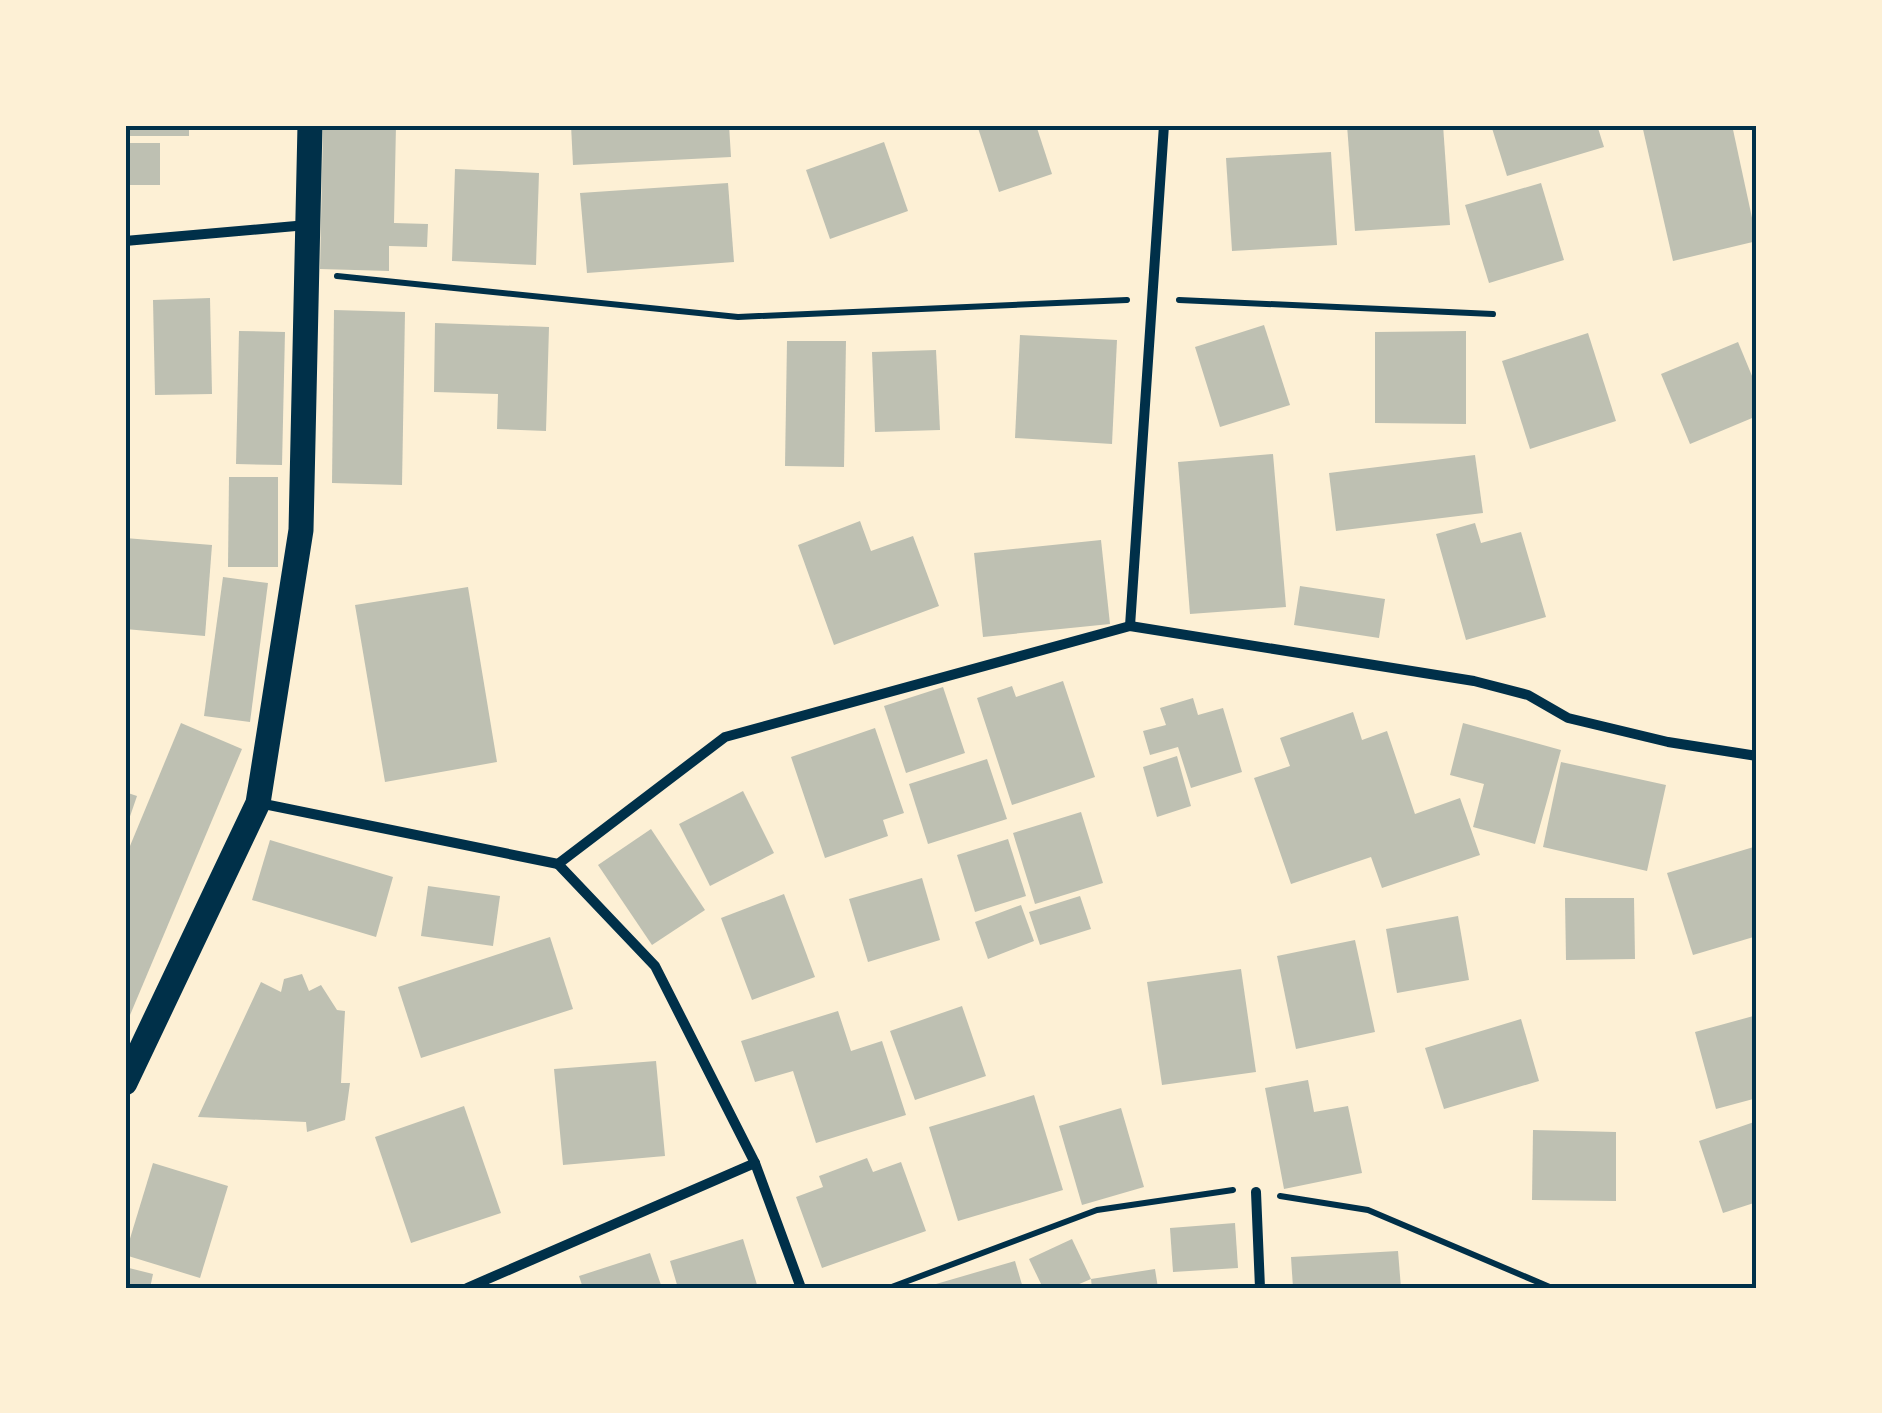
<svg xmlns="http://www.w3.org/2000/svg" width="1882" height="1413" font-family="Georgia,serif">
<style>
.building{fill:#bec0b2}
.lines{fill:none;stroke-linecap:round;stroke-linejoin:round}
.path{stroke:#003049;stroke-width:6}
.minor{stroke:#003049;stroke-width:10}
.primary{stroke:#003049;stroke-width:25}
.neatline{fill:none;stroke:#003049;stroke-width:4}
</style>
<rect width="100%" height="100%" fill="#fdf0d5"/>
<g class="building">
<rect x="125" y="125" width="64" height="11"/>
<path d="M323 125H396L394 223 428 224 427 247 389 246V271L320 269Z"/>
<path d="M571 125H729L731 157 573 165Z"/>
<path d="M977 125H1036L1052 174 999 192Z"/>
<path d="M1347 125H1443L1450 225 1355 231Z"/>
<path d="M1491 125H1597L1604 147 1507 176Z"/>
<path d="M1642 125H1732L1757 241 1673 261Z"/>
<path d="M884 142 908 211 830 239 806 170Z"/>
<rect x="125" y="143" width="35" height="42"/>
<path d="M1331 152 1337 245 1232 251 1226 158Z"/>
<path d="M455 169 539 173 536 265 452 261Z"/>
<path d="M728 183 734 262 587 273 580 193Z"/>
<path d="M1541 183 1564 260 1489 283 1465 205Z"/>
<path d="M210 298 212 394 155 395 153 300Z"/>
<path d="M334 310 405 312 402 485 332 483Z"/>
<path d="M435 323 549 327 546 431 497 429 498 394 434 392Z"/>
<path d="M1264 325 1290 405 1220 427 1195 347Z"/>
<path d="M239 331 285 332 282 465 236 464Z"/>
<path d="M1466 331V424L1375 423V332Z"/>
<path d="M1588 333 1616 421 1530 449 1502 361Z"/>
<path d="M1020 335 1117 340 1112 444 1015 438Z"/>
<path d="M787 341H846L844 467 785 466Z"/>
<path d="M1738 342 1757 388V416L1690 444 1661 374Z"/>
<path d="M936 350 940 430 875 432 872 352Z"/>
<path d="M1273 454 1286 607 1190 614 1178 462Z"/>
<path d="M1475 455 1483 513 1336 531 1329 473Z"/>
<path d="M229 477H278V567H228Z"/>
<path d="M860 521 871 551 913 536 939 606 834 645 798 545Z"/>
<path d="M1475 523 1481 543 1521 532 1546 617 1466 640 1436 534Z"/>
<path d="M125 538 212 545 205 636 125 629Z"/>
<path d="M1101 540 1110 624 983 637 974 553Z"/>
<path d="M223 577 268 583 250 722 204 716Z"/>
<path d="M1300 586 1385 599 1379 638 1294 625Z"/>
<path d="M468 587 497 762 385 782 355 605Z"/>
<path d="M1063 681 1095 777 1012 805 977 698 1012 686 1016 697Z"/>
<path d="M943 687 965 753 906 773 884 706Z"/>
<path d="M1193 698 1198 715 1223 708 1242 772 1191 788 1178 747 1150 755 1143 731 1166 725 1160 708Z"/>
<path d="M1353 712 1362 740 1387 731 1415 814 1460 798 1480 855 1382 888 1371 857 1291 884 1254 778 1290 766 1280 738Z"/>
<path d="M181 723 242 749 125 1027V858Z"/>
<path d="M1463 723 1561 750 1535 844 1473 827 1484 784 1450 775Z"/>
<path d="M875 728 904 813 883 820 888 836 825 858 791 757Z"/>
<path d="M1177 756 1191 806 1157 817 1143 767Z"/>
<path d="M987 759 1007 819 928 844 909 784Z"/>
<path d="M1561 762 1666 785 1647 871 1543 847Z"/>
<path d="M743 791 774 853 710 886 679 824Z"/>
<path d="M125 792 137 796 126 828H125Z"/>
<path d="M1081 812 1103 883 1035 904 1013 833Z"/>
<path d="M651 829 705 910 652 945 598 865Z"/>
<path d="M1008 839 1026 896 975 912 957 855Z"/>
<path d="M270 840 393 877 376 937 252 900Z"/>
<path d="M1757 846V936L1693 955 1667 873Z"/>
<path d="M922 878 940 940 868 962 849 899Z"/>
<path d="M428 886 500 896 493 946 421 936Z"/>
<path d="M784 894 815 977 752 1000 721 918Z"/>
<path d="M1080 896 1091 929 1040 945 1029 912Z"/>
<path d="M1565 898H1634L1635 959 1566 960Z"/>
<path d="M1021 905 1034 941 988 959 975 922Z"/>
<path d="M1458 916 1469 980 1397 993 1386 929Z"/>
<path d="M550 937 573 1009 421 1058 398 987Z"/>
<path d="M1355 940 1375 1032 1296 1049 1277 956Z"/>
<path d="M1241 969 1256 1072 1162 1085 1147 982Z"/>
<path d="M302 974 309 991 321 985 337 1010 345 1011 341 1083H350L345 1120 307 1132 306 1122 198 1117 261 982 281 992 284 979Z"/>
<path d="M962 1006 986 1076 915 1100 890 1031Z"/>
<path d="M838 1011 851 1051 882 1041 906 1115 816 1143 793 1071 755 1082 741 1041Z"/>
<path d="M1757 1015V1098L1716 1109 1695 1032Z"/>
<path d="M1521 1019 1539 1081 1444 1109 1425 1048Z"/>
<path d="M656 1061 665 1156 563 1165 554 1069Z"/>
<path d="M1308 1080 1314 1112 1348 1106 1362 1173 1284 1189 1265 1088Z"/>
<path d="M1034 1095 1063 1190 958 1221 929 1127Z"/>
<path d="M464 1106 501 1213 411 1243 375 1137Z"/>
<path d="M1121 1108 1144 1187 1082 1205 1059 1126Z"/>
<path d="M1757 1121V1202L1723 1213 1699 1141Z"/>
<path d="M1533 1130 1616 1132V1201L1532 1200Z"/>
<path d="M867 1158 873 1172 901 1162 926 1231 822 1268 796 1197 823 1187 819 1176Z"/>
<path d="M153 1163 228 1186 200 1278 125 1255Z"/>
<path d="M1235 1223 1238 1268 1173 1272 1170 1228Z"/>
<path d="M743 1239 758 1288H678L670 1261Z"/>
<path d="M1072 1239 1091 1279 1070 1288H1043L1029 1259Z"/>
<path d="M1398 1251 1401 1288H1293L1291 1257Z"/>
<path d="M650 1253 662 1288H583L579 1276Z"/>
<path d="M1015 1261 1023 1288H937L936 1284Z"/>
<path d="M125 1267 153 1274 150 1288H125Z"/>
<path d="M1155 1269 1158 1288H1092L1091 1279Z"/>
</g>
<g class="lines">
<g class="path">
<path d="M337 276 738 317 1127 300"/>
<path d="M1179 300 1493 314"/>
<path d="M1280 1196 1368 1210 1552 1288"/>
<path d="M889 1288 1097 1210 1233 1190"/>
</g>
<g class="minor">
<path d="M125 241 307 225"/>
<path d="M1130 626 1164 125"/>
<path d="M259 803 558 864 725 737 1130 626 1474 681 1528 695 1568 718 1668 742 1757 756"/>
<path d="M558 864 655 966 755 1163 801 1288"/>
<path d="M1256 1192 1260 1288"/>
<path d="M467 1288 755 1163"/>
</g>
<path class="primary" d="M125 1083 258 803 301 530 310 125"/>
</g>
<rect width="1882" height="1413" fill="none" stroke="#fdf0d5" stroke-width="255"/>
<rect x="128" y="128" width="1626" height="1158" class="neatline"/>
</svg>
